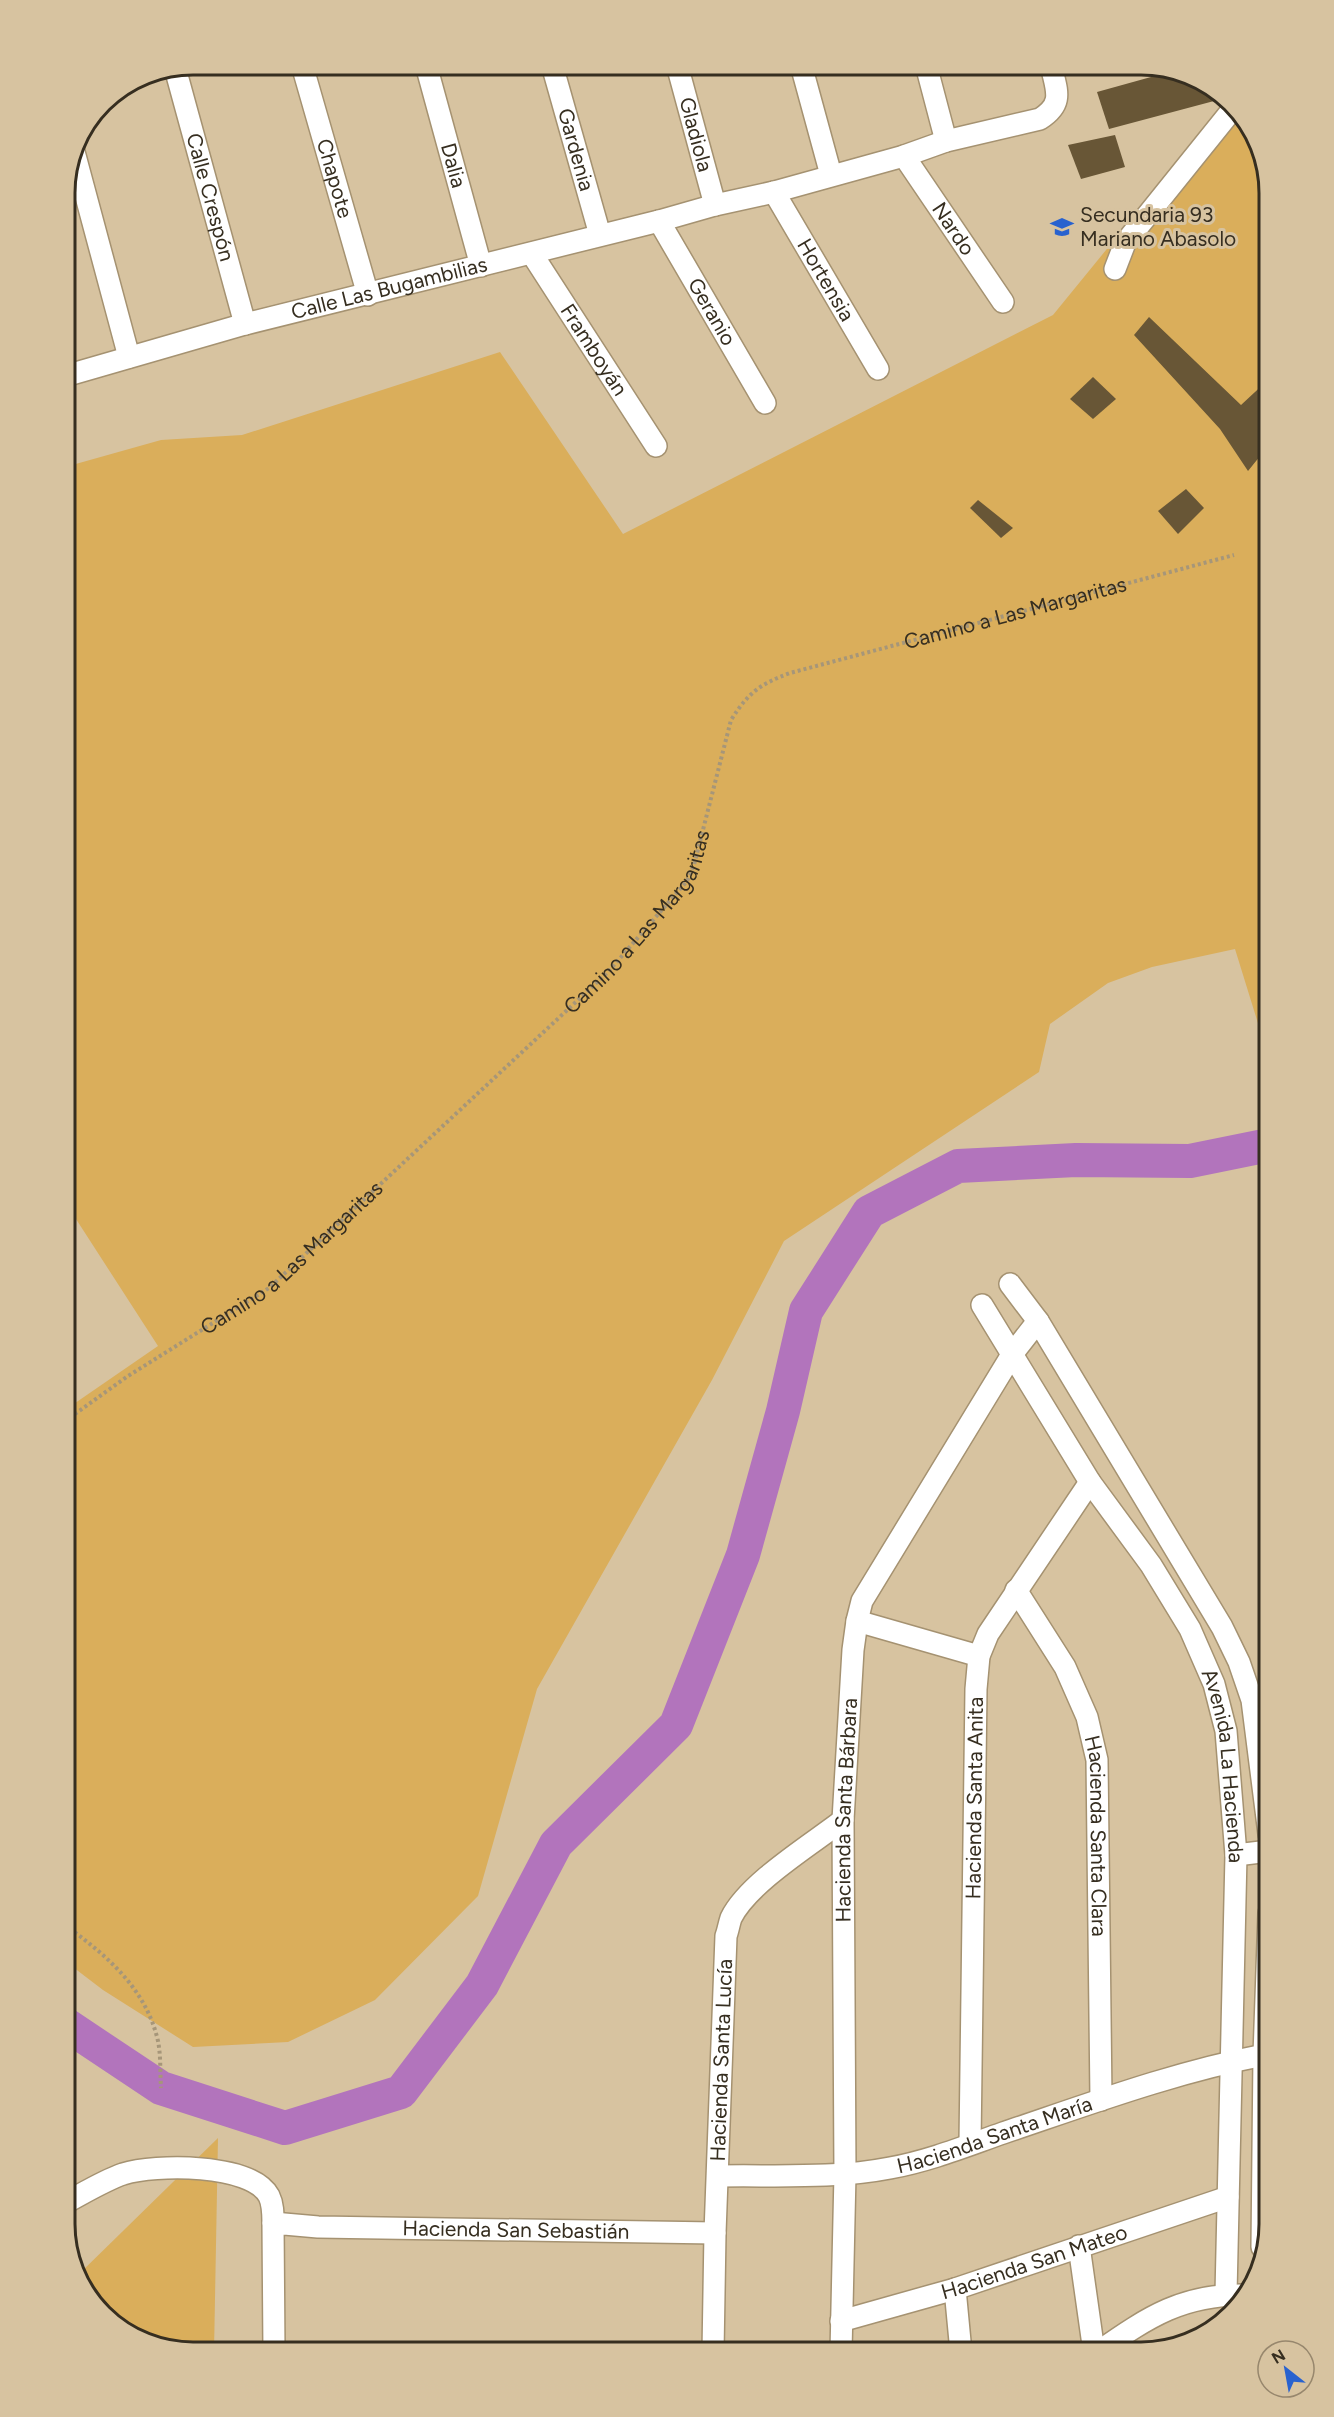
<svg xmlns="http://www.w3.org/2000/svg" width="1334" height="2417" font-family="Figtree,sans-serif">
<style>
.green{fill:#daae5b}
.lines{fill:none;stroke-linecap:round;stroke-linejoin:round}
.river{stroke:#b274bc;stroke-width:34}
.building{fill:#685636}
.minor-casing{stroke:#a59271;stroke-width:24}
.path{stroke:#a69679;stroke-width:4;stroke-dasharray:3 3;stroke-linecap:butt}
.minor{stroke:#fff;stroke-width:21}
.labels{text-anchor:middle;stroke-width:6;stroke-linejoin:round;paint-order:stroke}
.street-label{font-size:21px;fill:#362e20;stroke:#d7c3a0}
.poi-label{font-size:21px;fill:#362e20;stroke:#d7c3a0;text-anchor:start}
.rim{fill:none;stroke:#362e20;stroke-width:3}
</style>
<rect width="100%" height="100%" fill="#d7c3a0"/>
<g class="green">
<path d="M1226 103 1260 144 1269 193V1033H1261L1235 949 1152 967 1108 983 1050 1024 1039 1072 784 1241 712 1380 537 1689 478 1896 375 2000 288 2042 193 2047 103 1990 65 1961V1410L158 1346 65 1202V467L161 440 242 435 500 352 623 534 1053 315Z"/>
<path d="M218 2138 214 2352H185L122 2331 77 2276Z"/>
</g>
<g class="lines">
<path class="river" d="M65 2024 161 2088 285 2128 401 2092 482 1985 556 1844 676 1725 743 1555 783 1411 806 1311 869 1212 958 1166 1076 1160 1190 1161 1269 1145"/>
</g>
<g class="building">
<path d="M1169 72 1208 85 1214 101 1109 129 1097 92Z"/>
<path d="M1115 135 1125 167 1081 179 1068 145Z"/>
<path d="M1149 317 1241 405 1269 379V445L1248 471 1220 429 1134 335Z"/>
<path d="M1093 377 1116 399 1093 419 1070 399Z"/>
<path d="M1186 489 1204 508 1178 534 1158 511Z"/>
<path d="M978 500 1013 528 1001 538 970 508Z"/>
</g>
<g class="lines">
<g class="minor-casing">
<g id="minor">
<path id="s2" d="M302 65 368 295"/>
<path id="s3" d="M426 65 481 266"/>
<path id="s4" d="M552 65 600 235"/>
<path id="s5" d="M677 65 715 205"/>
<path d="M801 65 831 175"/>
<path d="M926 65 946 141"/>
<path id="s6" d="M175 68 245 324"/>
<path d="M73 148 129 357"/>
<path id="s7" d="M904 156 1003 302"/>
<path id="s8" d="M774 192 878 369"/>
<path id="s9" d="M659 221 765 403"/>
<path id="s10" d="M532 254 656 446"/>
<path d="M1115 269 1125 243 1232 110"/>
<path id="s11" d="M65 376 245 324 659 221 715 205 774 192 904 156 946 141 1040 119C1065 103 1056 90 1051 65"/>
<path d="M1010 1284 1038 1321 1222 1627 1239 1662 1252 1700 1269 1834"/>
<path id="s12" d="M982 1305 1090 1482 1151 1565 1190 1629 1214 1684 1226 1731 1236 1855 1226 2294"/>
<path id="s13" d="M1016 1590 1065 1667 1087 1717 1097 1760 1101 2100"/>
<path d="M857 1621 979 1656"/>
<path d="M1236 1855 1269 1851"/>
<path id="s14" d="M970 2144 976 1689 979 1656 988 1634 1090 1482"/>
<path id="s15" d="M718 2176C775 2175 834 2179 890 2168 929 2161 966 2146 1003 2133 1089 2104 1175 2072 1264 2055"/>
<path d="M65 2203C84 2193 103 2181 123 2174 155 2164 251 2163 269 2196 273 2204 273 2213 273 2223"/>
<path d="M1079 2246 1094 2352"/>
<path d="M1262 2247 1264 2055 1269 1913"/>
<path d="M955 2289 961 2352"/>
<path id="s16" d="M841 2321 955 2289 1228 2197"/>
<path id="s17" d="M274 2352 273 2223 318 2227 715 2233"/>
<path id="s18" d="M713 2352 715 2233 726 1936C728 1931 729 1924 731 1918 748 1883 812 1844 843 1820"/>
<path id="s19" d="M841 2352 845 2174 843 1820 853 1650 857 1621 862 1601 1013 1353 1038 1321"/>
<path d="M1098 2352C1148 2317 1184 2293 1248 2295"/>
</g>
</g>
<g class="path">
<path id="s1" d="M65 1421 128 1376 269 1288 608 972 687 881 694 865 731 720C748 693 760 684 790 673L1234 555"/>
<path d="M65 1925C106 1955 146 1988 158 2041 161 2056 160 2073 161 2088"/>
</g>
<use href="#minor" class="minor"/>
</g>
<defs>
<g id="school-bare" transform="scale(1.8)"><path d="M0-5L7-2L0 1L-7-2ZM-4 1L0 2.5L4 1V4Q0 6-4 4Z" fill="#2862cf" stroke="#d7c3a0" stroke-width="2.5" paint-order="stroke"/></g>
</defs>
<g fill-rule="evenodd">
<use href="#school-bare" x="1062" y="227"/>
</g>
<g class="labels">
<g class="street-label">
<text dy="7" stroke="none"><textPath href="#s5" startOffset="72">Gladiola</textPath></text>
<text dy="7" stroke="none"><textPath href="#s4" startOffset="88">Gardenia</textPath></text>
<text dy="7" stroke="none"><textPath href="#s3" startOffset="104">Dalia</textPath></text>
<text dy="7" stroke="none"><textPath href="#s2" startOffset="118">Chapote</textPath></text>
<text dy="7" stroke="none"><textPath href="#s6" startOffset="134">Calle Crespón</textPath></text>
<text dy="7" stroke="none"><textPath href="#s7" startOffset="88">Nardo</textPath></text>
<text dy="7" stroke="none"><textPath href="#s8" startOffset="102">Hortensia</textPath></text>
<text dy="7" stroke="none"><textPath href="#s11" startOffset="336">Calle Las Bugambilias</textPath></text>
<text dy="7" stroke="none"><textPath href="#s9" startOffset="105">Geranio</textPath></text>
<text dy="7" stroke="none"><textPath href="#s10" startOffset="114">Framboyán</textPath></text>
<text dy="7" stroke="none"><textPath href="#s1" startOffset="1305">Camino a Las Margaritas</textPath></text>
<text dy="7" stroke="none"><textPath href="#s1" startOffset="766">Camino a Las Margaritas</textPath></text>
<text dy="7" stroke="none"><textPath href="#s1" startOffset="280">Camino a Las Margaritas</textPath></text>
<text dy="7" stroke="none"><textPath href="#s12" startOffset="528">Avenida La Hacienda</textPath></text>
<text dy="7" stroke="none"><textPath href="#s14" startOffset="346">Hacienda Santa Anita</textPath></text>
<text dy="7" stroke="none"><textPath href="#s19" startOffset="542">Hacienda Santa Bárbara</textPath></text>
<text dy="7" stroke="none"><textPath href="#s13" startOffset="266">Hacienda Santa Clara</textPath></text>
<text dy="7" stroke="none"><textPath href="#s18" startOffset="292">Hacienda Santa Lucía</textPath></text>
<text dy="7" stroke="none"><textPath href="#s15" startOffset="282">Hacienda Santa María</textPath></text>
<text dy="7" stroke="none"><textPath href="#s17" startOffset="372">Hacienda San Sebastián</textPath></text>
<text dy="7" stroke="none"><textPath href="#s16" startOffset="202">Hacienda San Mateo</textPath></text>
</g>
<g class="poi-label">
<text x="1080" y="222">Secundaria 93<tspan x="1080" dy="24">Mariano Abasolo</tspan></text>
</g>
</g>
<path d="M0 0H1334V2417H0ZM193 75H1141A118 118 0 0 1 1259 193V2224A118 118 0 0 1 1141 2342H193A118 118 0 0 1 75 2224V193A118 118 0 0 1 193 75Z" fill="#d7c3a0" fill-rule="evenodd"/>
<path class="rim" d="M193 75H1141A118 118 0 0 1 1259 193V2224A118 118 0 0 1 1141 2342H193A118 118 0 0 1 75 2224V193A118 118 0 0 1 193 75Z"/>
<g transform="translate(1286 2369) rotate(329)"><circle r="28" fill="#d7c3a0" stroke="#97876d" stroke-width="1.5"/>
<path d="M0-4.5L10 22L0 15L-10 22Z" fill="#2862cf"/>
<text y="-9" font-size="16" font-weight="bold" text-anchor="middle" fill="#362e20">N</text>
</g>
</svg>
